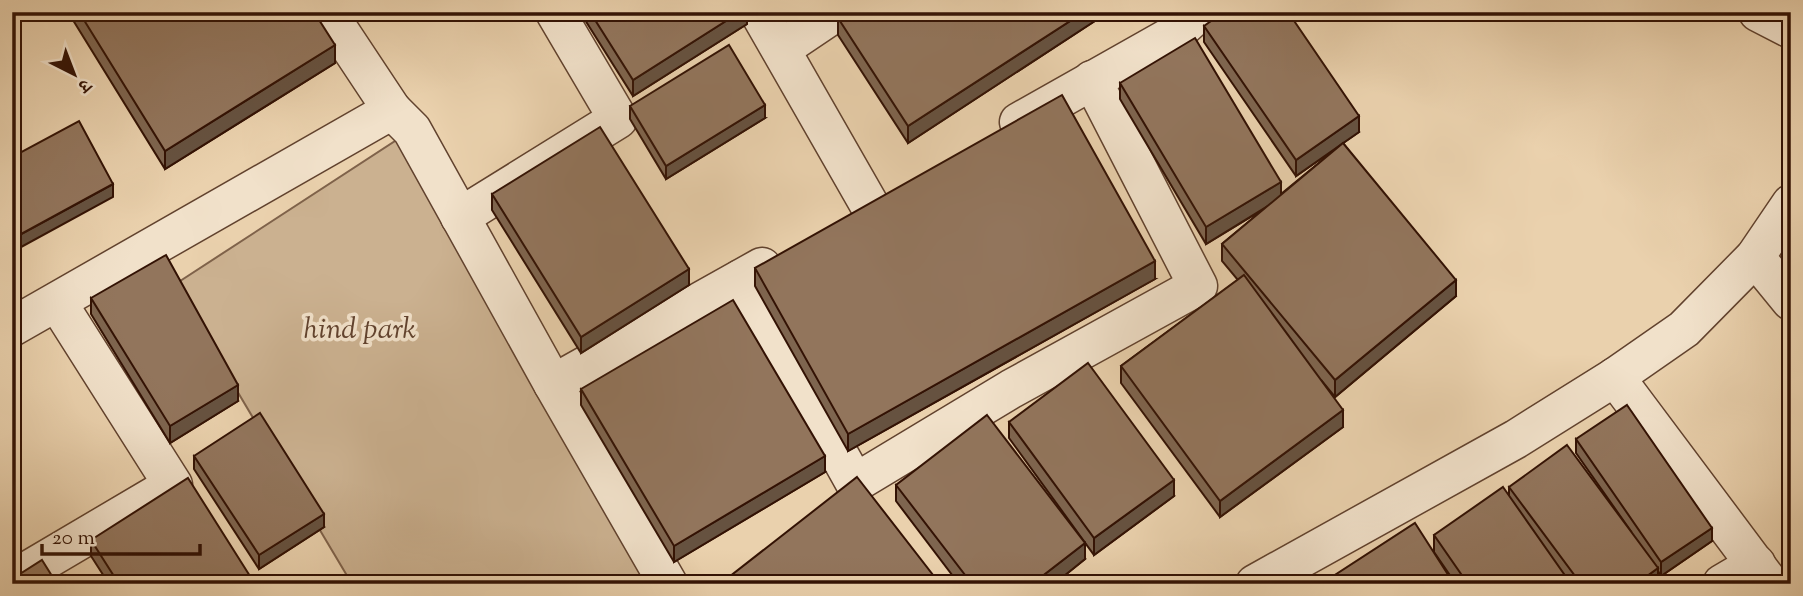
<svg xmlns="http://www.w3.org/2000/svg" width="1803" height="596" font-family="'Sorts Mill Goudy','Noto Serif Devanagari',serif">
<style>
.green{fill:#cbb190;stroke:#7f624a;stroke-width:2}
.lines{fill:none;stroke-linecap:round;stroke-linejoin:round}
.street-casing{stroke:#61422e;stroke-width:41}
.street{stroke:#f1e1ca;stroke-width:38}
.wall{fill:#7e654f;stroke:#331204;stroke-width:2}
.shaded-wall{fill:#665240;stroke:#331204;stroke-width:2}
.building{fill:#92755c;stroke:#331204;stroke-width:2}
.labels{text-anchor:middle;stroke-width:7;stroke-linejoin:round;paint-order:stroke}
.park-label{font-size:30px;font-style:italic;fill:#61422e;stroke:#f1e1ca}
</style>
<rect width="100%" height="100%" fill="#ead1ad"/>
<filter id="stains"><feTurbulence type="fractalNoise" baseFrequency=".00286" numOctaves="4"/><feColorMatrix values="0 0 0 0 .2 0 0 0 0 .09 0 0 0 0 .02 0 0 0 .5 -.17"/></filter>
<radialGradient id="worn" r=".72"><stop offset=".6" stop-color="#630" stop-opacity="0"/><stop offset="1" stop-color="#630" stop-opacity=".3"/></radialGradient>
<path class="green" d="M412 130 647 584H352L174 285Z"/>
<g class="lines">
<g class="street-casing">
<g id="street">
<path d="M327 12 392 110 412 130 553 384 668 584"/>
<path d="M759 12 870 206"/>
<path d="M1758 12 1791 29"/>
<path d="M781 49 836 12"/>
<path d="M1019 122 1175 34 1199 12"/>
<path d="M460 217 618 119 555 12"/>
<path d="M1755 257 1791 301"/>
<path d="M741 279 855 483 1011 389 1198 286 1092 80"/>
<path d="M12 327 392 110"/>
<path d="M1615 377 1770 584"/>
<path d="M553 384 762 267"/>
<path d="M12 580 173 485 57 302"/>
<path d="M1255 584 1516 439 1615 377 1684 329 1755 257 1791 204"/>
<path d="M1722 584 1756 564"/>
</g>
</g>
<use href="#street" class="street"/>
</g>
<g class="wall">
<path d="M68 12H314L335 63 165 169Z"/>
<path d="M580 12H747V24L633 96Z"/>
<path d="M1104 12V15L908 143 838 35V18Z"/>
<path d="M1204 26 1359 132 1343 143 1456 296 1335 397 1321 380 1343 427 1220 517 1121 383V366L1238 280 1222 261V244L1264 209 1206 244 1120 99V83L1281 194 1342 144 1296 176 1204 42Z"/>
<path d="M630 106 765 118 666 179 630 119Z"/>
<path d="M492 194 689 285 581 353 492 210Z"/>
<path d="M755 268 1155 279 848 451 755 286Z"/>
<path d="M91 298 238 401 170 443 91 314Z"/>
<path d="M581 389 825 472 674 562 581 405Z"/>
<path d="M1009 422 1174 496 1094 555 1009 438Z"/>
<path d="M1576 439 1712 541 1661 576 1658 571V581L1654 584H1456L1434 552V535L1509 497V487L1630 530 1576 453Z"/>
<path d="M194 456 324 527 259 569 194 469Z"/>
<path d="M896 485 1085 559 1054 584H959L896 501Z"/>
<path d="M91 540 255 584H109L91 556Z"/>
</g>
<g class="shaded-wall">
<path d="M740 12H747V24L633 96V80Z"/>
<path d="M1084 12H1104V15L908 143V126Z"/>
<path d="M335 45V63L165 169V151Z"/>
<path d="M14 95V112L12 114V96Z"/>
<path d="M765 105V118L666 179V166Z"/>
<path d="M1359 116V132L1296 176V160Z"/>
<path d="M1281 182V198L1206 244V227Z"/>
<path d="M113 184V197L12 252V239Z"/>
<path d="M1155 261V279L848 451V434Z"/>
<path d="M689 269V285L581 353V337Z"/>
<path d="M1456 280V296L1335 397V380Z"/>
<path d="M238 385V401L170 443V426Z"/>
<path d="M1343 410V427L1220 517V501Z"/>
<path d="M825 456V472L674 562V546Z"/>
<path d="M1174 480V496L1094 555V538Z"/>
<path d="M324 514V527L259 569V555Z"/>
<path d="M1712 528V541L1661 576V562Z"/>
<path d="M1085 543V559L1054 584H1032Z"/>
<path d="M1658 568V581L1654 584H1636Z"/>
</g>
<g class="building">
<path d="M79 12H314L335 45 165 151Z"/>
<path d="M590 12H740L633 80Z"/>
<path d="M847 12H1084L908 126 838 18Z"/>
<path d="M1224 12H1288L1359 116 1296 160 1204 26Z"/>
<path d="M1195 38 1281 182 1206 227 1120 83Z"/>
<path d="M729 45 765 105 666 166 630 106Z"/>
<path d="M1062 95 1155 261 848 434 755 268Z"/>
<path d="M79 121 113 184 12 239V157Z"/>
<path d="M600 127 689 269 581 337 492 194Z"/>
<path d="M1343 143 1456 280 1335 380 1222 244Z"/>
<path d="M166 255 238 385 170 426 91 298Z"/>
<path d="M1244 275 1343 410 1220 501 1121 366Z"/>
<path d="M733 300 825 456 674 546 581 389Z"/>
<path d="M1088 363 1174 480 1094 538 1009 422Z"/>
<path d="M1627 405 1712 528 1661 562 1576 439Z"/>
<path d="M260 413 324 514 259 555 194 456Z"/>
<path d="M987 415 1085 543 1032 584H972L896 485Z"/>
<path d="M1567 445 1658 568 1636 584H1581L1509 487Z"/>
<path d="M857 477 940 584H720Z"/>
<path d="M188 478 255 584H119L91 540Z"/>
<path d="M1503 487 1571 584H1468L1434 535Z"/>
<path d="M1415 523 1454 584H1321Z"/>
<path d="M42 560 57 584H12V579Z"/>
<path d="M377 579 379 584H369Z"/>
</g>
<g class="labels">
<g class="park-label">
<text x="360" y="338">hind park</text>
</g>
</g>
<rect width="1803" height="596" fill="none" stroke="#ead1ad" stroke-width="42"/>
<rect x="14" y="14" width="1775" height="568" fill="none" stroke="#331204" stroke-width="3.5"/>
<rect x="21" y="21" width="1761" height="554" fill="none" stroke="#331204" stroke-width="2"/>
<g transform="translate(74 74) rotate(138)" stroke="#f1e1ca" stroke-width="5" paint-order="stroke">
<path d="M0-5L12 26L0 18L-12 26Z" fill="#331204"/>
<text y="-10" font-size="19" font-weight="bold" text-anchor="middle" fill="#331204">उ</text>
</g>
<path d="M42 544v10h158v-10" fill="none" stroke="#331204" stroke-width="3.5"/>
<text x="52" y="544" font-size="21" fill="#331204" stroke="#f1e1ca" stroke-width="5" paint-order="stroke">20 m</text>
<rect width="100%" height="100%" filter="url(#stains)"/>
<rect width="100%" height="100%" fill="url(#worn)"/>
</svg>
